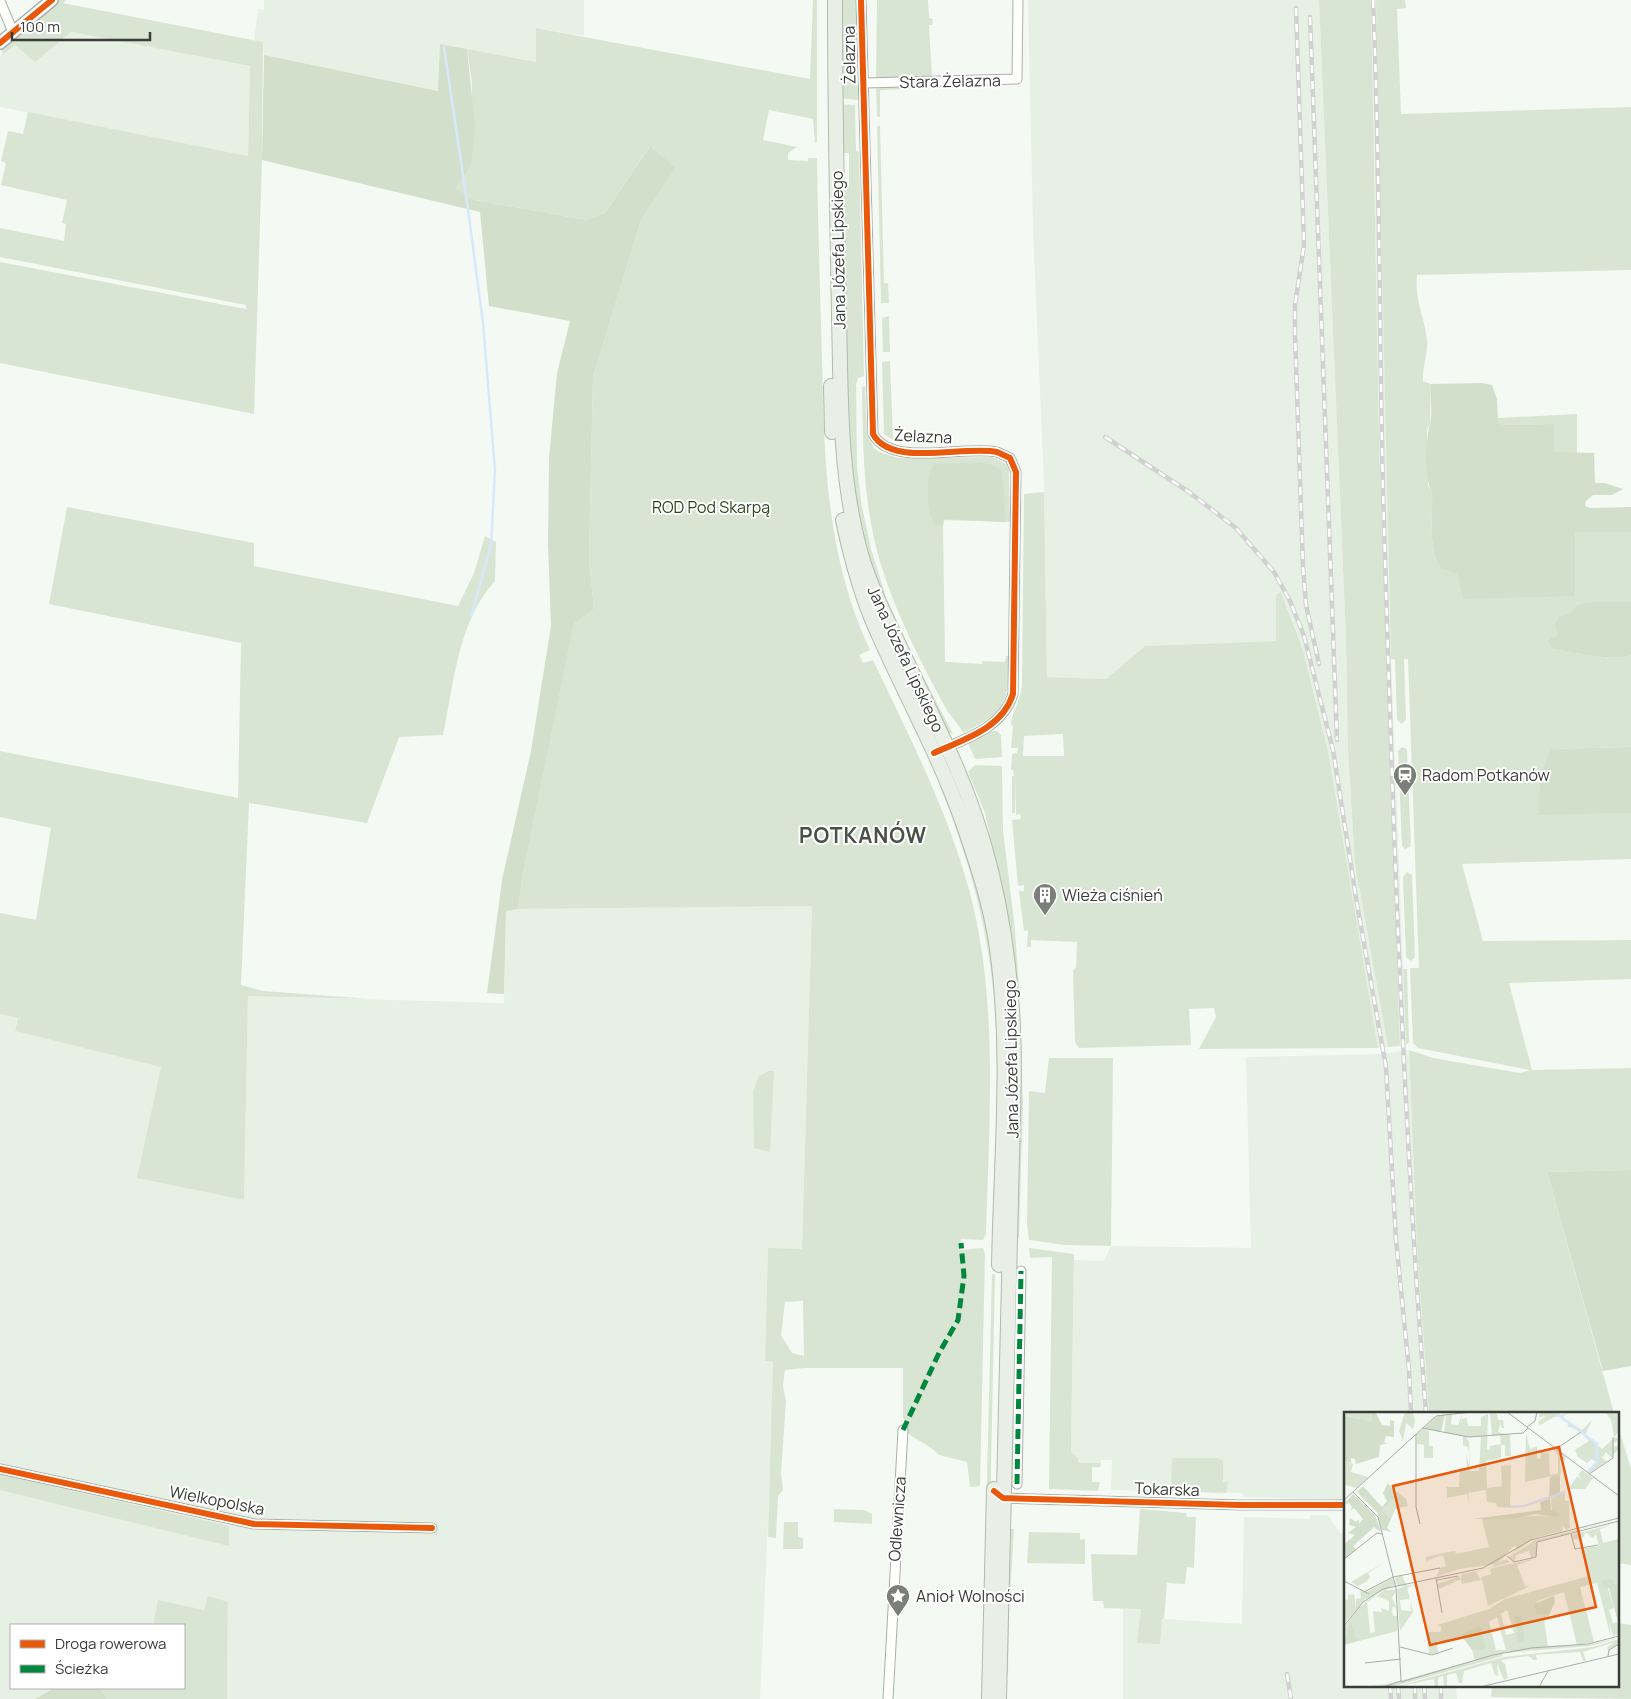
<svg xmlns="http://www.w3.org/2000/svg" width="1631" height="1699" font-family="Manrope,sans-serif">
<style>
.built{fill:#e7f0e4}
.green{fill:#d8e5d3;fill-rule:evenodd}
.forest{fill:#d1dfcb}
.lines{fill:none;stroke-linecap:round;stroke-linejoin:round}
.stream{stroke:#d7e8fb;stroke-width:2.5}
.street-casing{stroke:#acafab;stroke-width:11}
.secondary-casing{stroke:#acafab;stroke-width:14}
.primary-casing{stroke:#b1bbac;stroke-width:16}
.street{stroke:#fefefd;stroke-width:9}
.secondary{stroke:#fefefd;stroke-width:11}
.primary{stroke:#e9efe6;stroke-width:14}
.rail-casing{stroke:#d0d1d0;stroke-width:4.5}
.rail{stroke:#fff;stroke-width:2.5;stroke-dasharray:8;stroke-linecap:butt}
.quiet{stroke:#00873e;stroke-width:5;stroke-dasharray:10 5;stroke-linecap:butt}
.cycleway-casing{stroke:#fff;stroke-width:9}
.cycleway{stroke:#e8590c;stroke-width:6}
.labels{text-anchor:middle;stroke-width:4;stroke-linejoin:round;paint-order:stroke}
.street-label{font-size:16px;fill:#393c38;stroke:#fff}
.park-label{font-size:16px;fill:#2c491d;stroke:#fff}
.poi-label{font-size:16px;fill:#393c38;stroke:#fff;text-anchor:start}
.district-label{font-size:21px;font-weight:bold;letter-spacing:1px;fill:#4b5149;stroke:#fff}
.inset-river{fill:none;stroke:#d7e8fb;stroke-width:2.5}
.inset-road{fill:none;stroke:#aaada8;stroke-width:1}
.view{fill:#e8590c;fill-opacity:0.15;stroke:#e8590c;stroke-width:2.5}
.inset-edge{fill:none;stroke:#393c38;stroke-width:2.5}
</style>
<rect width="100%" height="100%" fill="#f5f9f3"/>
<g class="built">
<path d="M264 0H584V36L536 28V62L440 44 439 91 264 55 263 43 254 41 258 9 264 10Z"/>
<path d="M1028 0H1319L1346 639 1348 750 1355 864 1388 1047 1378 1048 1328 751 1303 650 1282 593 1276 595V641L1145 646 1106 679 1047 677 1044 483 1033 229Z"/>
<path d="M1371 0H1376L1380 107 1390 629 1406 1045 1400 1046 1379 438Z"/>
<path d="M71 32 250 66 248 156 0 107V57L15 45 17 47Z"/>
<path d="M812 906 802 1249H768L765 1361 773 1362V1411L760 1699H227L228 1602 208 1598 204 1611 159 1600 153 1625H11V1688H54L35 1699H0V1014L18 1018 15 1031 162 1067 137 1178 244 1200 248 996 504 1003 506 911 518 909Z"/>
<path d="M1409 1050 1417 1248 1429 1413H1345V1500L1244 1497 1243 1493 1111 1490 1112 1460H1101V1463H1079V1459L1071 1452 1074 1260 1104 1261 1111 1246 1251 1248 1246 1057 1381 1054Z"/>
<path d="M1310 1515H1328L1340 1533H1345V1685H1456L1457 1699H1123V1609H1141L1138 1643 1162 1619 1242 1624 1244 1517 1310 1519Z"/>
</g>
<g class="green">
<path d="M59 0H66L63 3 263 42 262 160 254 414 0 363V262L246 309V305L0 257V228L64 241 66 224 62 223 67 200 1 185 6 163 1 161 8 131 23 134 28 112 248 156 250 66 71 32 35 62 15 45 0 57 3 53 0 49Z"/>
<path d="M813 0H817V142L815 143 813 119 769 110 763 140 797 147 788 153V160L808 161V158H817C818 225 820 291 822 358 824 460 826 556 870 650L859 655 863 663 873 660C911 740 952 819 973 905 998 1012 989 1125 986 1234L983 1240 961 1239 960 1250 983 1248 985 1254 980 1486 970 1487 967 1462 939 1455C929 1444 917 1441 905 1431L907 1422 903 1418V1368H805L785 1370 783 1386 786 1401 781 1473 783 1490 778 1496 776 1538 768 1537 773 1362 765 1361 768 1248 802 1249 812 906 518 909 522 879 574 622 594 609 589 558 593 377 641 220 676 168 649 147 605 213 587 220 474 200 456 188 471 166 472 82 467 49 536 62V28L810 79ZM803 1301 804 1356 792 1353 781 1335 785 1302Z"/>
<path d="M839 0H856L858 100 839 98Z"/>
<path d="M877 0H928L929 18 933 19 932 25H929L932 77 876 78Z"/>
<path d="M1319 0H1371L1379 438 1400 1046 1388 1047 1355 864 1348 750 1346 639Z"/>
<path d="M1376 0H1405L1406 8 1397 9 1401 114 1631 107V270L1417 275C1414 300 1425 317 1427 341 1428 354 1422 368 1423 381L1431 384 1430 423 1427 430V444L1428 486 1432 492C1433 511 1427 558 1443 570 1447 572 1454 573 1458 574L1575 596V531L1631 532V602H1593L1558 635 1547 640 1552 649C1572 652 1614 662 1631 655V747L1551 749 1538 814 1631 813V859L1462 864 1483 941 1631 940V979L1509 983 1532 1070 1631 1068V1170L1547 1172 1614 1413H1429L1417 1248 1409 1050 1433 1058 1520 1073 1530 1070 1418 1048 1413 1043 1410 968H1419L1408 659H1404L1406 719 1402 724 1397 719 1395 659H1391Z"/>
<path d="M919 86 941 88 880 90V117L877 116 876 87Z"/>
<path d="M839 104 855 105 856 151 859 152 864 376 858 378 856 384 857 466 861 502 871 549 886 597 907 645 953 734 947 732 893 623 861 540 847 456 840 186H849V153H840Z"/>
<path d="M880 125 884 283H888L889 303H881L877 127Z"/>
<path d="M889 316 890 352H883L882 318Z"/>
<path d="M890 361 893 440 884 434 882 362Z"/>
<path d="M865 386 867 435 874 448 879 452 898 458 993 457 1006 464 1009 471 1010 522 943 520 945 662 982 664V661L1005 662 1006 656H1010C1009 702 1005 713 963 733 958 723 949 715 944 705 920 661 896 613 881 565 863 507 863 447 862 387Z"/>
<path d="M1577 414V453H1554V424L1503 425 1498 422V418Z"/>
<path d="M1044 492 1047 677 1106 679 1145 646 1276 641V595L1281 592 1303 650 1328 751 1378 1048 1199 1049 1216 1017 1214 1008 1189 1009 1191 1045 1079 1048 1075 1042 1073 971 1076 967 1077 942 1031 940V947H1027L1028 930 1024 931 1019 891H1024V885L1018 886 1012 820 1021 819 1020 814 1016 815V776L1015 813H1012V776H1014L1013 770H1011L1012 754 1017 753 1018 748H1011L1013 726 1011 725C1012 711 1021 700 1022 685L1024 494ZM1063 734 1064 756H1023L1024 736Z"/>
<path d="M67 507 254 543V566L458 606 474 573 485 536 496 542 495 581C458 621 454 683 443 735L399 737 367 823 249 803 241 985 263 991 371 999 248 996 244 1200 137 1178 161 1067 15 1031 18 1018 0 1014V913L36 920 51 828 0 817V751L238 798 241 643 49 604Z"/>
<path d="M992 731H997L1001 735 1002 757 975 759 968 743Z"/>
<path d="M1402 747 1407 749 1411 846 1405 849 1402 846 1398 751Z"/>
<path d="M975 765 1002 766 1003 830 1015 930 1019 987 1020 1060 1023 1102 1019 1238 1015 1235 1000 881 985 813 968 772Z"/>
<path d="M943 783 987 915 1000 1022 995 1234 992 1236C994 1163 1000 1085 995 1012 990 933 969 858 939 784Z"/>
<path d="M1407 872 1412 875 1415 957 1411 961 1406 957 1403 877Z"/>
<path d="M1403 969H1407L1409 1042 1406 1045Z"/>
<path d="M1049 1058H1113L1111 1246 1065 1245 1029 1240 1027 1224 1029 1091 1045 1093Z"/>
<path d="M769 1071H774L770 1152 754 1148 753 1091 759 1076Z"/>
<path d="M1029 1248 1074 1254 1071 1452 1078 1458 1079 1463H1101L1100 1467H1092V1482H1100L1098 1491 1049 1489 1052 1257 1030 1258Z"/>
<path d="M992 1274H995L990 1518H986Z"/>
<path d="M1617 1423 1631 1469V1565L1617 1563Z"/>
<path d="M1172 1458H1218L1223 1461V1482H1228L1226 1493 1171 1491Z"/>
<path d="M0 1475 229 1526V1546L0 1490Z"/>
<path d="M834 1509 864 1510 872 1514V1524L834 1522Z"/>
<path d="M1140 1509 1186 1513 1187 1517H1196L1194 1568 1187 1567 1185 1584 1167 1583 1164 1619H1162L1160 1644 1137 1643 1141 1609 1104 1608 1103 1601H1093L1091 1554 1137 1555Z"/>
<path d="M784 1522H798V1537L803 1538V1549H783Z"/>
<path d="M1011 1529H1014L1009 1614 1008 1675 1005 1674Z"/>
<path d="M1029 1532 1080 1533V1540L1085 1539V1564L1027 1563Z"/>
<path d="M208 1596 228 1602 227 1699H107L100 1688H184V1625H153L158 1600 204 1610Z"/>
<path d="M1617 1623 1631 1625V1699L1491 1697 1492 1685H1617Z"/>
</g>
<g class="forest">
<path d="M440 44 467 49 475 126 471 166 456 188 474 200 587 220 605 213 650 146 676 168 641 220 593 377 589 558 594 609 574 623 522 879 518 909 506 911 504 994 487 993 502 880 531 751 551 626 548 544 549 458 557 373 570 321 489 306 480 212 262 160 264 55 438 91Z"/>
<path d="M1482 383 1492 385 1497 399 1498 422 1503 425 1554 424V452L1594 453 1595 483H1605L1623 489 1612 495H1593L1586 501 1585 506 1590 508 1631 507V532H1575V596L1463 599 1458 574C1454 573 1447 572 1443 570 1427 558 1433 511 1432 492 1423 478 1426 439 1430 423 1433 411 1430 396 1431 384Z"/>
<path d="M979 463C989 464 998 464 1002 474L1006 522 944 519 943 526 935 525C926 512 926 481 932 467L936 464Z"/>
<path d="M1593 602H1631V655C1614 662 1571 652 1552 649L1547 640 1558 635 1555 624 1560 616 1571 613 1577 605Z"/>
<path d="M1631 747V813L1538 815 1540 776 1551 749Z"/>
<path d="M1631 1170V1366L1603 1371 1547 1172Z"/>
<path d="M54 1688H100L107 1699H35Z"/>
</g>
<g class="lines">
<path class="stream" d="M444 47 468 209 483 323 495 470 491 545 471 617"/>
<g class="street-casing">
<g id="street">
<path d="M861 0 873 434C891 468 965 445 997 452L1010 458 1016 472 1013 694C1002 729 964 739 934 753"/>
<path d="M0 1 13 32"/>
<path d="M864 83 1017 79 1018 0"/>
<path d="M0 1469 254 1524 432 1528"/>
<path d="M1017 1484 1021 1271"/>
<path d="M1000 1496 1003 1498 1239 1505H1342"/>
<path d="M888 1699 903 1430"/>
</g>
</g>
<g class="secondary-casing">
<path id="secondary" d="M0 43 52 0"/>
</g>
<g class="primary-casing">
<g id="primary">
<path d="M835 0C835 105 837 210 839 316 841 393 839 471 859 547 867 578 880 605 894 634 914 677 935 720 955 764 998 862 1014 966 1014 1072L999 1699"/>
<path d="M831 386 832 432"/>
<path d="M843 520C851 558 861 596 877 631 905 695 940 757 963 823 976 861 990 902 996 942 1012 1047 1001 1159 999 1265"/>
<path d="M989 1699 994 1489"/>
</g>
</g>
<use href="#street" class="street"/>
<use href="#secondary" class="secondary"/>
<use href="#primary" class="primary"/>
<g class="rail-casing">
<g id="rail">
<path d="M1373 0C1380 163 1379 327 1383 490 1392 798 1402 1106 1426 1413"/>
<path d="M1296 8 1304 245 1295 305V334L1303 567 1306 605 1319 664"/>
<path d="M1310 17 1337 740"/>
<path d="M1105 437 1189 492 1236 528 1274 572 1290 601 1304 636 1333 750 1357 904 1386 1067 1396 1240 1409 1370 1411 1413"/>
<path d="M1287 1674 1291 1699"/>
<path d="M1390 1685 1391 1699"/>
<path d="M1398 1685 1399 1699"/>
<path d="M1415 1685V1699"/>
<path d="M1424 1685 1425 1699"/>
<path d="M1441 1685V1699"/>
</g>
</g>
<use href="#rail" class="rail"/>
<g class="quiet">
<path d="M903 1430 939 1353 958 1320 964 1276 961 1243"/>
<path d="M1017 1484 1021 1271"/>
</g>
<g class="cycleway-casing">
<g id="cycleway">
<path d="M861 0 873 434C891 468 965 445 997 452L1010 458 1016 472 1013 694C1002 729 964 739 934 753"/>
<path d="M0 43 52 0"/>
<path d="M0 1469 254 1524 432 1528"/>
<path d="M994 1491 1003 1498 1239 1505H1342"/>
</g>
</g>
<use href="#cycleway" class="cycleway"/>
</g>
<defs>
<g id="station-pin" transform="scale(1.25)"><path d="M0 17L-7.5 6A9.5 9.5 0 1 1 7.5 6Z" fill="#7b7e79" stroke="#fff"/><path d="M-3-6H3Q5-6 5-4V2Q5 4 3 4L4.5 6H3L1.5 4h-3L-3 6H-4.5L-3 4Q-5 4-5 2V-4Q-5-6-3-6ZM-3.5-4v3h7v-3ZM-3.5 1v1.5H-2V1ZM2 1v1.5H3.5V1Z" fill="#fff"/></g>
<g id="building-pin" transform="scale(1.25)"><path d="M0 17L-7.5 6A9.5 9.5 0 1 1 7.5 6Z" fill="#7b7e79" stroke="#fff"/><path d="M-4-6H4V6H1V3H-1V6H-4ZM-2.5-4.3h1.7v1.8h-1.7ZM.8-4.3h1.7v1.8H.8ZM-2.5-1h1.7V.8h-1.7ZM.8-1h1.7V.8H.8Z" fill="#fff"/></g>
<g id="sight-pin" transform="scale(1.25)"><path d="M0 17L-7.5 6A9.5 9.5 0 1 1 7.5 6Z" fill="#7b7e79" stroke="#fff"/><path d="M0-6L1.8-2.2L6-1.7L2.9 1.2L3.7 5.4L0 3.3L-3.7 5.4L-2.9 1.2L-6-1.7L-1.8-2.2Z" fill="#fff"/></g>
</defs>
<g fill-rule="evenodd">
<use href="#station-pin" x="1405" y="775"/>
<use href="#building-pin" x="1045" y="895"/>
<use href="#sight-pin" x="898" y="1596"/>
</g>
<g class="labels">
<g class="street-label">
<text transform="translate(849 55) rotate(-91)" y="6">Żelazna</text>
<text transform="translate(950 81) rotate(-1)" y="6">Stara Żelazna</text>
<text transform="translate(838 250) rotate(-91)" y="6">Jana Józefa Lipskiego</text>
<text transform="translate(923 436) rotate(3)" y="6">Żelazna</text>
<text transform="translate(906 659) rotate(65)" y="6">Jana Józefa Lipskiego</text>
<text transform="translate(1011 1059) rotate(-91)" y="6">Jana Józefa Lipskiego</text>
<text transform="translate(1167 1489) rotate(2)" y="6">Tokarska</text>
<text transform="translate(217 1500) rotate(11)" y="6">Wielkopolska</text>
<text transform="translate(897 1519) rotate(-86)" y="6">Odlewnicza</text>
</g>
<g class="park-label">
<text x="711" y="513">ROD Pod Skarpą</text>
</g>
<g class="poi-label">
<text x="1422" y="781">Radom Potkanów</text>
<text x="1062" y="901">Wieża ciśnień</text>
<text x="916" y="1602">Anioł Wolności</text>
</g>
<g class="district-label">
<text x="863" y="843">POTKANÓW</text>
</g>
</g>
<g transform="translate(1344 1412)">
<rect width="275" height="275" fill="#f5f9f3"/>
<path d="M2 0H28L27 9 2 4ZM61 0 69 1 71 9 69 17 62 11 59 29 55 19ZM146 0 153 2 154 8H159L160 16H157V10L154 20 166 23 167 44H161V33H157V46L142 49 143 76 158 74 157 54 167 53 166 94 174 96 153 95 152 91 143 90 142 78 124 81 126 94 123 82 103 86V75H115L116 56H123L122 42 125 53V40L124 35 119 33V24L100 21 102 2H108L107 12 114 13 118 2 117 11 118 7 123 6 124 14H137V5L144 2 143 37 146 38V34L157 32 156 23 148 24ZM122 25H137L135 59H126L125 30ZM196 0H214L217 3 226 0 219 4 221 7 238 18 248 8 241 23 258 37 271 25 275 28 270 31V35L275 33V36L267 46 262 40 258 46 263 49 245 61 243 59 252 50 248 47 243 51 234 45 231 38 245 29 236 19 223 14 225 12 216 5H210L196 13 194 10 202 4 195 5ZM261 0H275V19L270 25 267 8ZM79 17 85 19V34H89V46H80V33L73 32V22ZM182 21 186 37 193 34V47L197 46V40L205 41 206 63 214 61V43L206 34 222 45 220 49 216 42 217 62 181 70ZM0 49 9 52 7 60 24 65 13 76 0 73ZM238 58 249 66 241 77H225L233 64 239 68 234 63ZM52 79 62 87 64 94 51 97 47 107 38 98 52 83ZM221 82V89H225L226 116 222 118 219 113 218 119 190 126 165 144 174 136 170 134 153 152 115 157 92 165 96 156 102 154 99 143 82 149V145L99 141 111 139 112 142 145 135 138 107 208 103 207 84ZM268 109 192 130 193 143 187 146 185 139 172 143 171 150 165 145 190 129ZM267 113 256 117 259 131 274 127 275 173H271L269 166 258 169 261 177 264 176 270 196 265 198 269 211 275 210V222L269 224 265 210 267 226 253 171 236 175 250 230 233 233 220 180 193 189 199 201 204 234 242 233 275 226 246 234 160 241 157 242 159 244 47 275H17L44 272 131 248 128 238 133 236 136 213 107 229H93L94 241 89 242H85L83 220H96L98 215 93 213 145 197 161 187 245 164 239 136 255 134 252 122 249 126 241 120 240 125 229 128 227 123ZM163 198 170 221 162 223 157 202ZM153 205 162 238H152L145 210ZM162 147 166 150 132 160 137 168 118 172 117 167 95 177 93 172 116 164 117 167 118 162 143 157ZM190 147 173 153 181 174H186L144 194 140 176 144 177 140 176 137 165 147 162 146 157 156 154ZM44 148 24 161 26 165 22 170 14 174 7 170ZM58 163 63 174 73 172 63 176 69 200 56 219 53 177 62 174 53 173 51 166ZM66 187 67 199 57 198 56 188ZM49 166 51 173 41 178H52L48 186 53 197 49 194 48 198 49 204H53V219L0 233V216L8 205 0 215 15 195 41 178 21 187 0 212V187L4 188V183L10 182 12 195V187L17 186 16 177 20 179 41 168 19 179 21 181ZM30 183 45 189V199L37 196 38 200 29 199 31 220 26 221 23 189 15 196 21 190ZM275 227V232L264 239 263 235 271 230 239 240 242 249H239L236 240 192 243 193 248H190L184 244 157 248 161 252 164 266 160 268 153 251 154 264 151 263 147 251 120 259 118 271H115L112 261 103 263V274H100L99 264 94 266V275H91L90 267 51 275 160 245 249 235Z" fill="#d8e5d3" fill-rule="evenodd"/>
<path d="M0 0 2 4 27 9 28 1H32L38 13 46 14V8L50 9V25L42 24 40 31H44L36 33 35 45 12 52 11 47 7 46V51L0 49ZM101 2 97 20 80 16 93 4ZM216 62V80L221 82 206 86 207 98 216 102 214 105 192 102 169 107H129L197 98 196 90 205 87 206 65ZM44 71 53 83 38 98 47 107 43 116 48 120 38 118 33 100 13 80 19 74 38 95 43 89 39 81ZM9 82 31 103 37 120 30 115 9 134 12 138 0 147V132L11 123 4 121 12 115 5 113 6 106 12 110 15 107V112L19 107 10 96 6 99 8 95 5 91 0 92ZM269 166 271 173H275L274 210 265 176 261 177 257 169ZM210 184 211 190 204 205 202 202 201 211 199 202 193 203 190 192ZM170 204H177L181 228 174 230ZM7 209 10 224 16 228 0 233ZM136 213 142 237 128 238 117 223Z" fill="#d1dfcb"/>
<path class="inset-river" d="M210 0 253 32V50L244 60M166 95 180 94 221 80"/>
<path class="inset-road" d="M163 0 275 84M183 15 191 9 193 0M78 16 125 25 179 21 184 16M72 22V95L76 112M212 37 237 20M245 62 269 46V25M9 80 34 105 52 176 57 269 39 275M0 88 92 4 127 0M227 122 231 137 254 133M163 144 170 150 192 145 193 130 275 109M0 147 33 121 39 122M92 166 98 201M93 168 114 164M0 169 25 182M20 180 49 165 96 156M0 214 19 190 39 177 139 156 187 128 275 106M56 235 88 243 109 236M264 244 265 238 275 232M21 251 57 247M57 270 149 243 187 236 244 232 275 224M136 275 275 242M195 275 204 259"/>
<path class="view" d="M215 35 252 195 86 233 49 74Z"/>
<rect width="275" height="275" class="inset-edge"/>
</g>
<rect x="10" y="1624" width="175" height="65" fill="#ffffff" stroke="#b0b1af"/>
<rect x="20" y="1640" width="25" height="8" fill="#e8590c" stroke="#b0b1af"/>
<text x="55" y="1649" font-size="15" fill="#393c38">Droga rowerowa</text>
<rect x="20" y="1665" width="25" height="8" fill="#00873e" stroke="#b0b1af"/>
<text x="55" y="1674" font-size="15" fill="#393c38">Ścieżka</text>
<path d="M12 32v8h138v-8" fill="none" stroke="#393c38" stroke-width="2.5"/>
<text x="20" y="32" font-size="15" fill="#393c38" stroke="#ffffff" stroke-width="4" paint-order="stroke">100 m</text>
</svg>
